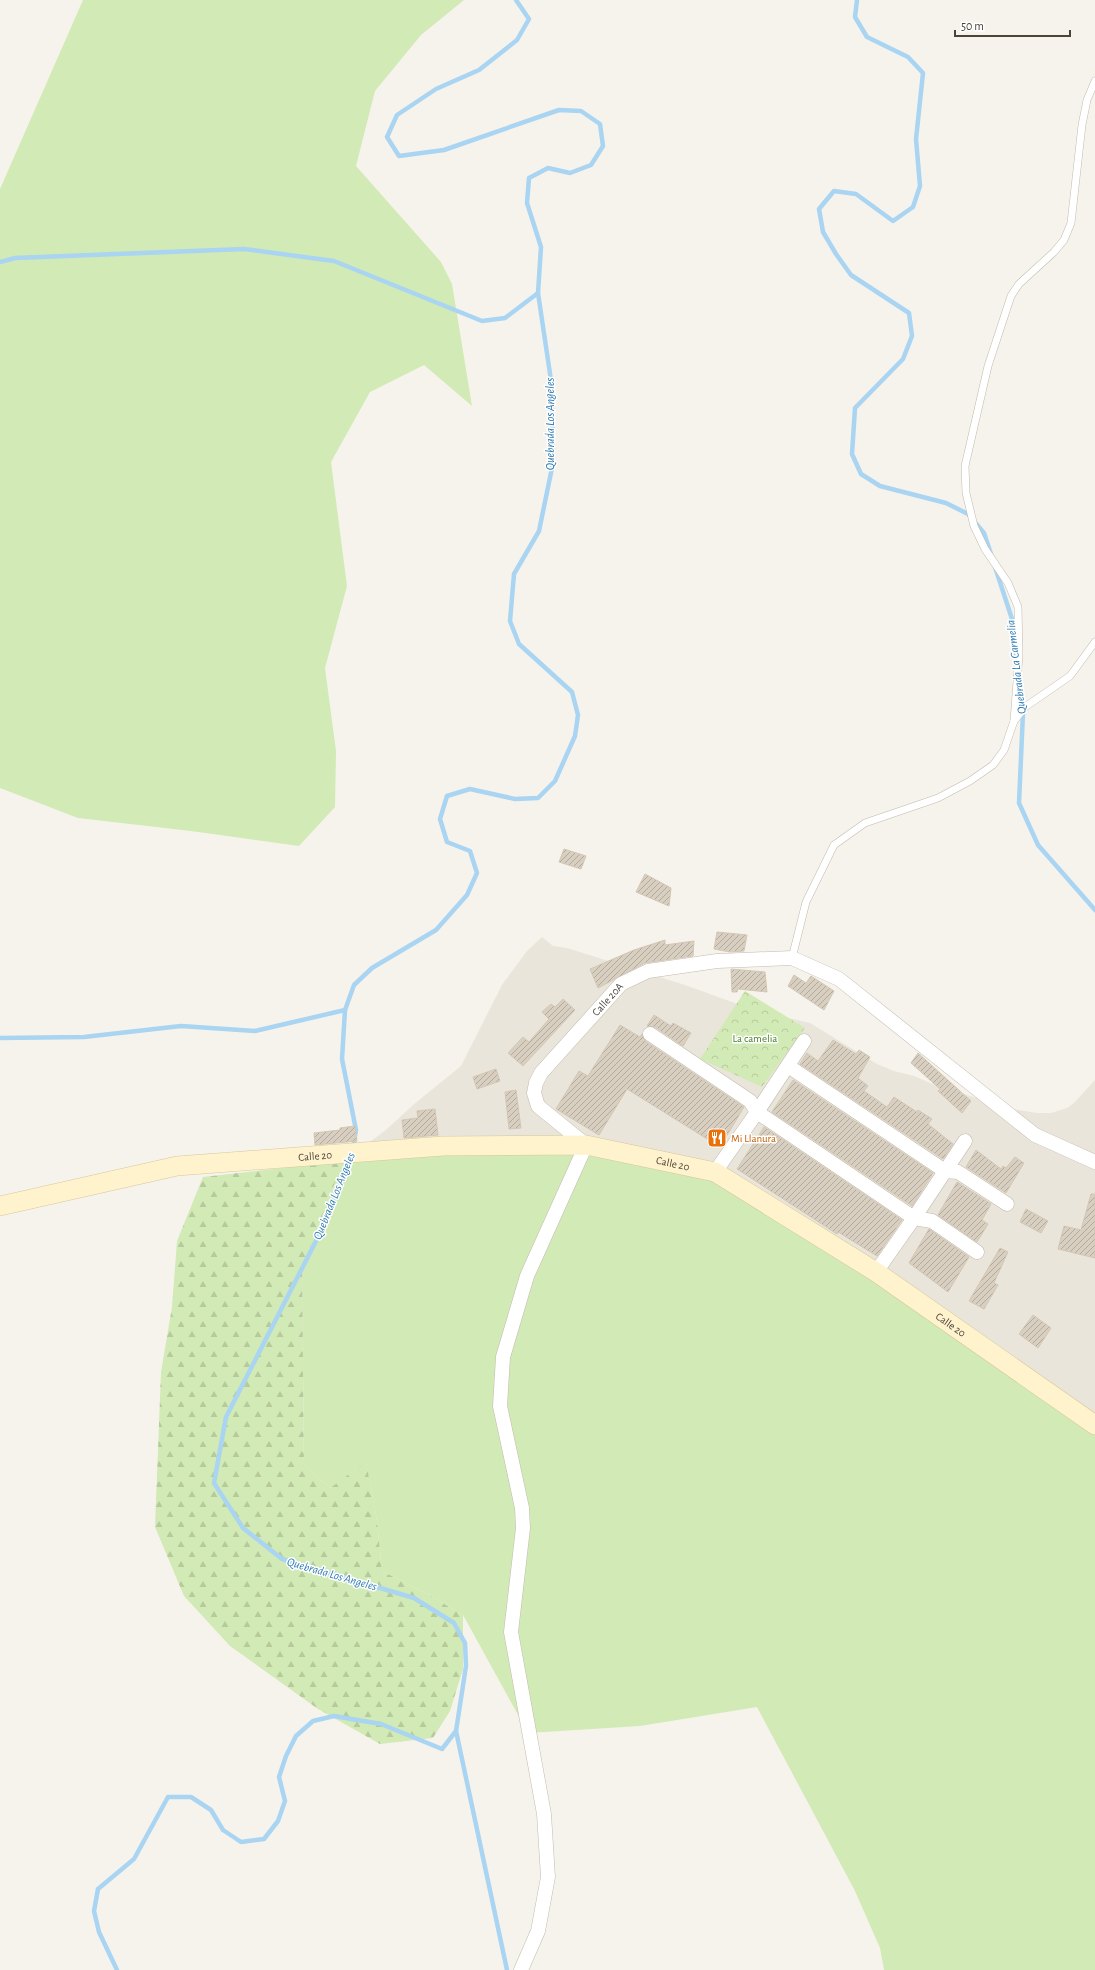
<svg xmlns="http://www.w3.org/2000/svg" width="1095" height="1970" font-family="'Alegreya Sans',sans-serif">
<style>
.residential{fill:#eae5da}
.grass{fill:#d2eab5}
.forest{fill:url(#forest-firs)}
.park{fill:url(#park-crowns)}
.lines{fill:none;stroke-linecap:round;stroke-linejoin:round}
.stream{stroke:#a9d4f2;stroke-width:4.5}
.building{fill:url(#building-hatch);stroke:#d3c7b4}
.lane-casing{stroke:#c2bbae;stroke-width:8}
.street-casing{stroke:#c2bbae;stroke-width:15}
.secondary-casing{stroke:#d6c79b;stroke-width:20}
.lane{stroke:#fff;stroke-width:7}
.street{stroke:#fff;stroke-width:14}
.secondary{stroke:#fff3cd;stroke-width:19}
.labels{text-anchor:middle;stroke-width:3;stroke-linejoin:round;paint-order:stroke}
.street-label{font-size:11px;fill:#4b4439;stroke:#fff}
.park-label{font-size:11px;fill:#4a7f2a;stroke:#fff}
.food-label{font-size:11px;fill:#c56008;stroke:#fff;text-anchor:start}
.water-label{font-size:12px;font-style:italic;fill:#2e7ab2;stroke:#fff}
</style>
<defs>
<pattern id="forest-firs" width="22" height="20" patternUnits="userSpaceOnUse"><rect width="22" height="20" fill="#d2eab5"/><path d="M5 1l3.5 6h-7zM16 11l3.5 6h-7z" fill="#b6ca9c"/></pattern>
<pattern id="park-crowns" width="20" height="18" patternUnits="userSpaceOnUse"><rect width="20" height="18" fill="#d2eab5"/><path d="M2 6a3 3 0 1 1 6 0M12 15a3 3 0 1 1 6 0" fill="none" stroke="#b6ca9c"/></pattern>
<pattern id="building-hatch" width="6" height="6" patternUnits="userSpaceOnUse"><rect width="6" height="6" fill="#d8cfc1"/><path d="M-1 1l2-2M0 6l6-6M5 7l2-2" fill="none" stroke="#b1aa9e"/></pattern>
</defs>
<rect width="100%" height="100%" fill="#f6f3ec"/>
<path class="residential" d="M542 937 553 946 567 948 685 985 754 1010 810 1023 877 1064 894 1071 914 1076 937 1086 1013 1109 1037 1113H1051L1067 1108 1074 1103 1095 1080V1548L383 1331 288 1342 287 1296 340 1165 387 1129 413 1105 461 1066 502 985 527 951Z"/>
<g class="grass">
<path d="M83 0H464L421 35 375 91 356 166 441 262 452 284 472 406 424 365 370 392 331 462 347 586 325 668 336 751 335 807 299 846 191 831 78 818 0 788V189Z"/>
<path d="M425 1151 571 1152 741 1186 1095 1422V1970H884L880 1948 855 1891 757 1707 640 1726 528 1733 463 1615 429 1595 382 1571 377 1520 366 1463 330 1488 304 1465 302 1267 343 1161Z"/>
</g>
<path class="forest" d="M343 1161 302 1268 304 1465 330 1488 366 1462 377 1520 382 1571 429 1595 463 1615V1669L450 1711 433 1738 380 1744 318 1709 230 1646 184 1596 155 1527 161 1372 172 1307 177 1241 203 1177Z"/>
<path class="park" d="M745 991 805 1028 762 1087 700 1059Z"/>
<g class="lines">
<g class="stream">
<path d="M857 0 855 17 867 37 908 57 923 73 916 139 920 186 913 207 893 221 856 194 834 191 819 209 823 232 836 254 851 275 909 313 912 336 903 359 855 408 852 454 861 474 880 486 946 503 968 514 984 533 991 554"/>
<path d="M0 262 15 258 244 249 334 261 482 321 505 318 538 293"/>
<path d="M995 567 1012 619 1016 654"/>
<path d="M1019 684 1023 713 1019 803 1038 845 1095 910"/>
<path d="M0 1038 84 1037 181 1026 255 1031 345 1010"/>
<path d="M353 1148 356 1130 342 1059 345 1010 354 985 372 968 436 930 467 895 477 873 470 851 447 842 440 819 447 796 470 789 515 799 538 798 555 781 575 736 578 715 572 692 519 644 510 621 514 574 539 531 553 463 552 387 538 293 541 247 527 203 529 178 548 168 570 173 591 165 603 146 600 124 581 111 559 110 444 150 399 156 387 137 397 115 436 89 479 70 517 40 529 19 516 0"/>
<path d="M456 1731 507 1970"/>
<path d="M117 1970 99 1932 94 1911 98 1889 134 1859 168 1797H191L211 1810 223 1830 241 1842 264 1839 278 1821 285 1801 279 1777 286 1756 296 1736 313 1721 334 1716 381 1724 442 1749 456 1731 466 1666 465 1643 454 1623 414 1598 282 1559 243 1528 214 1483 226 1417 316 1241 352 1157"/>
</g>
</g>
<g class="building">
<path d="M564 849 586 856 581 869 559 862Z"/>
<path d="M645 874 671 888 669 906 636 892Z"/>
<path d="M717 932 747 935 744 951 730 952 714 949Z"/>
<path d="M665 940V945L694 941 693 956 645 963 598 988 590 969 634 950Z"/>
<path d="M731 969 765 972 767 992 738 989 737 992H732Z"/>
<path d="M794 975 806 983 811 976 834 991 824 1010 788 986Z"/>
<path d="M563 999 575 1010 523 1066 508 1053 523 1037 529 1042 549 1019 542 1012 551 1004 555 1007Z"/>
<path d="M654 1015 671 1026 673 1023 691 1033 683 1046 655 1027 647 1026Z"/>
<path d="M620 1025 640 1037 642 1034 645 1041 744 1107 720 1147 627 1089 599 1135 556 1109 579 1071 588 1076Z"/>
<path d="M833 1040 856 1054 859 1050 870 1057 858 1078 868 1086 864 1091 887 1107 894 1097 917 1112 918 1110 932 1119 928 1124 953 1144 943 1159 800 1064 807 1053 818 1061Z"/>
<path d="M918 1053 971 1101 962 1113 938 1091 940 1089 911 1063Z"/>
<path d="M496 1069 500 1081 477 1089 473 1077Z"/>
<path d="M793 1080 933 1173 912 1206 772 1112Z"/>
<path d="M516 1090 521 1128 509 1129 505 1092Z"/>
<path d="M435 1109 438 1135 404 1138 402 1120 418 1118 417 1111Z"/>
<path d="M355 1126 357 1141 315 1145 314 1133 340 1130V1128Z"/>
<path d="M764 1127 902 1220 877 1256 838 1232 837 1234 737 1169Z"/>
<path d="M976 1150 1001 1169 1003 1166 1006 1168 1015 1157 1024 1163 1006 1193 966 1167Z"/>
<path d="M957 1182 991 1204 982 1220 988 1224 977 1242 938 1215Z"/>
<path d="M1091 1194H1095V1258L1058 1249 1064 1226 1081 1230Z"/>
<path d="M1026 1209 1048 1221 1041 1233 1020 1222Z"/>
<path d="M929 1229 969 1257 948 1292 909 1263Z"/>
<path d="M1000 1248 1008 1252 994 1283 998 1285 984 1309 969 1301Z"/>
<path d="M1033 1315 1051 1328 1038 1348 1019 1334Z"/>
</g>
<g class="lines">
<g class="lane-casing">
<g id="lane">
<path d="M1014 721 1019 655 1018 607 1008 583 985 549 974 526 966 493 965 466 988 366 1011 296 1019 284 1054 252 1064 240 1071 223 1082 125 1087 100 1095 81"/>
<path d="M792 958 806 902 834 845 865 823 938 798 970 781 993 765 1004 750 1014 721 1025 707 1070 676 1095 642"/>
</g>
</g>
<g class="street-casing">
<g id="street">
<path d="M650 1034 750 1101 757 1112 914 1218 932 1221 977 1252"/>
<path d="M788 1066 945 1171 958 1172 1007 1204"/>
<path d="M715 1172 757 1112 804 1041"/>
<path d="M876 1272 914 1218 965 1141"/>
<path id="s1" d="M521 1970 538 1931 548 1877 544 1814 511 1632 523 1528 522 1508 500 1406 503 1357 527 1276 586 1145 538 1106 534 1093 536 1083 541 1073 621 984 648 971 717 961 792 958 839 979 1035 1135 1095 1162"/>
</g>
</g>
<g class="secondary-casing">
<g id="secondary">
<path id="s2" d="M0 1206 177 1166 443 1146 586 1145 715 1172 876 1272 1095 1425"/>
</g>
</g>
<use href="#lane" class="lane"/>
<use href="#street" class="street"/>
<use href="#secondary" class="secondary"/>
</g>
<defs>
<g id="restaurant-square" transform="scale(1)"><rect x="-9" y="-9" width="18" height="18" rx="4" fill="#e8710a" stroke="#fff"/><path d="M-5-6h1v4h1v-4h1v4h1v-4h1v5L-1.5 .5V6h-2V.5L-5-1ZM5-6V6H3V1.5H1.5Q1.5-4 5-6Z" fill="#fff"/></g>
</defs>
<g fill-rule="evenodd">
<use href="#restaurant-square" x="717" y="1138"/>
</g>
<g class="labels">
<g class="street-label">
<text dy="4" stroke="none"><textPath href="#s1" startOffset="1048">Calle 20A</textPath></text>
<text dy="4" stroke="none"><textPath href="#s2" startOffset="320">Calle 20</textPath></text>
<text dy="4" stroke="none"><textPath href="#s2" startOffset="680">Calle 20</textPath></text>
<text dy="4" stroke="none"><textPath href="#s2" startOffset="1004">Calle 20</textPath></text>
</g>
<g class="park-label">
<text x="755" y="1042">La camelia</text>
</g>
<g class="food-label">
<text x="731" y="1142">Mi Llanura</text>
</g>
<g class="water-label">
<text transform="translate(550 424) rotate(-90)" y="4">Quebrada Los Angeles</text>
<text transform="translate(1016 667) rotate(-97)" y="4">Quebrada La Carmelia</text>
<text transform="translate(334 1196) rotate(-68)" y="4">Quebrada Los Angeles</text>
<text transform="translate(332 1574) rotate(16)" y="4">Quebrada Los Angeles</text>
</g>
</g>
<path d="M955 30v6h115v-6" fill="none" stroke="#4b4439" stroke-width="2"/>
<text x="961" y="30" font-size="12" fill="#4b4439" stroke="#ffffff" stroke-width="3" paint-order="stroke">50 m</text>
</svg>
